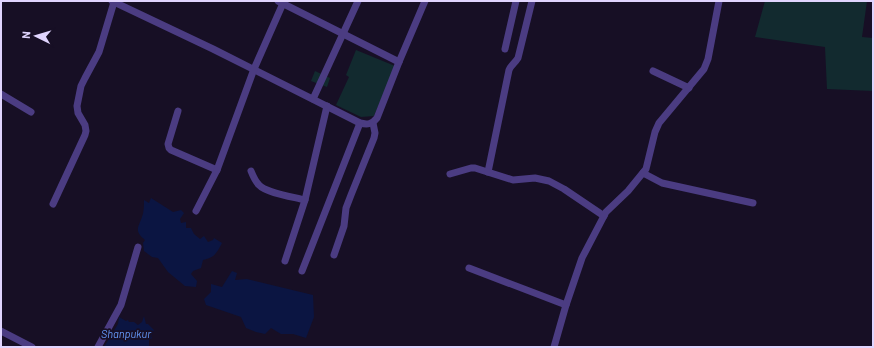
<svg xmlns="http://www.w3.org/2000/svg" width="874" height="348" font-family="Barlow,sans-serif">
<style>
.green{fill:#122a2f}
.water{fill:#0b1542}
.lines{fill:none;stroke-linecap:round;stroke-linejoin:round}
.street{stroke:#4b3c82;stroke-width:7}
.labels{text-anchor:middle;stroke-width:3.5;stroke-linejoin:round;paint-order:stroke}
.water-label{font-size:11px;font-style:italic;fill:#659afb;stroke:#170f25}
</style>
<rect width="100%" height="100%" fill="#170f25"/>
<g class="green">
<path d="M765 1H867L862 37 873 38V91L827 89 825 47 755 37Z"/>
<path d="M356 50 395 66 374 116 361 117 336 105 349 77 346 75Z"/>
<path d="M315 71 330 78 327 87 311 81Z"/>
</g>
<g class="water">
<path d="M151 198 173 212 181 210 184 213 180 219 181 223 186 222V228H191L194 234 200 239 204 236 208 242 213 240 214 238 222 243C216 254 215 257 203 260L201 268 193 271 191 274 197 281 196 287 185 286 168 272 158 258 152 257 144 251 143 243 145 240C134 231 138 228 142 217 144 212 144 205 144 200L149 203Z"/>
<path d="M232 271 237 273 235 280 247 279 313 295 314 317 306 338 293 334H281L271 328 265 334 256 332 246 328 241 317 206 305 204 299 211 292V284L222 287Z"/>
<path d="M144 316 146 324H148L154 330 151 336 152 338 149 340V347H104L118 324 119 317 126 321 128 320 129 322H134L138 325 142 322Z"/>
</g>
<g class="lines">
<g class="street">
<path d="M112 1 213 49 360 123C368 125 372 124 377 118L399 62 425 1"/>
<path d="M278 1 399 62"/>
<path d="M505 49 516 1"/>
<path d="M653 71 689 88"/>
<path d="M1 94 31 112"/>
<path d="M313 99 358 1"/>
<path d="M178 111 168 144 169 148 171 150 217 170"/>
<path d="M251 171C253 176 255 181 259 185 266 193 294 197 305 200"/>
<path d="M488 172 509 70C511 65 515 63 518 58L532 1"/>
<path d="M643 173 662 183 753 203"/>
<path d="M450 174 471 168H475L513 180 535 178 549 181 564 189 604 216"/>
<path d="M53 204 85 135 86 131 85 125 78 113 77 106 81 86 85 78 99 52 114 2"/>
<path d="M196 211 217 170 254 69 284 1"/>
<path d="M334 255 344 226 346 208 351 195 374 138 375 133 373 123"/>
<path d="M285 261 305 200 327 106"/>
<path d="M469 268 566 305"/>
<path d="M302 271 360 123"/>
<path d="M1 331 32 347"/>
<path d="M98 347 121 305 138 247"/>
<path d="M554 347 566 305 582 258 606 212 628 191 646 169 655 132 659 123 704 69 708 59 719 1"/>
</g>
</g>
<g class="labels">
<g class="water-label">
<text x="126" y="338">Shanpukur</text>
</g>
</g>
<rect width="874" height="348" fill="none" stroke="#e0d4fe" stroke-width="4"/>
<g transform="translate(36 36) rotate(275)" stroke="#170f25" stroke-width="3" paint-order="stroke">
<path d="M0-3L7 15L0 10L-7 15Z" fill="#e0d4fe"/>
<text y="-6" font-size="11" font-weight="bold" text-anchor="middle" fill="#e0d4fe">N</text>
</g>
</svg>
